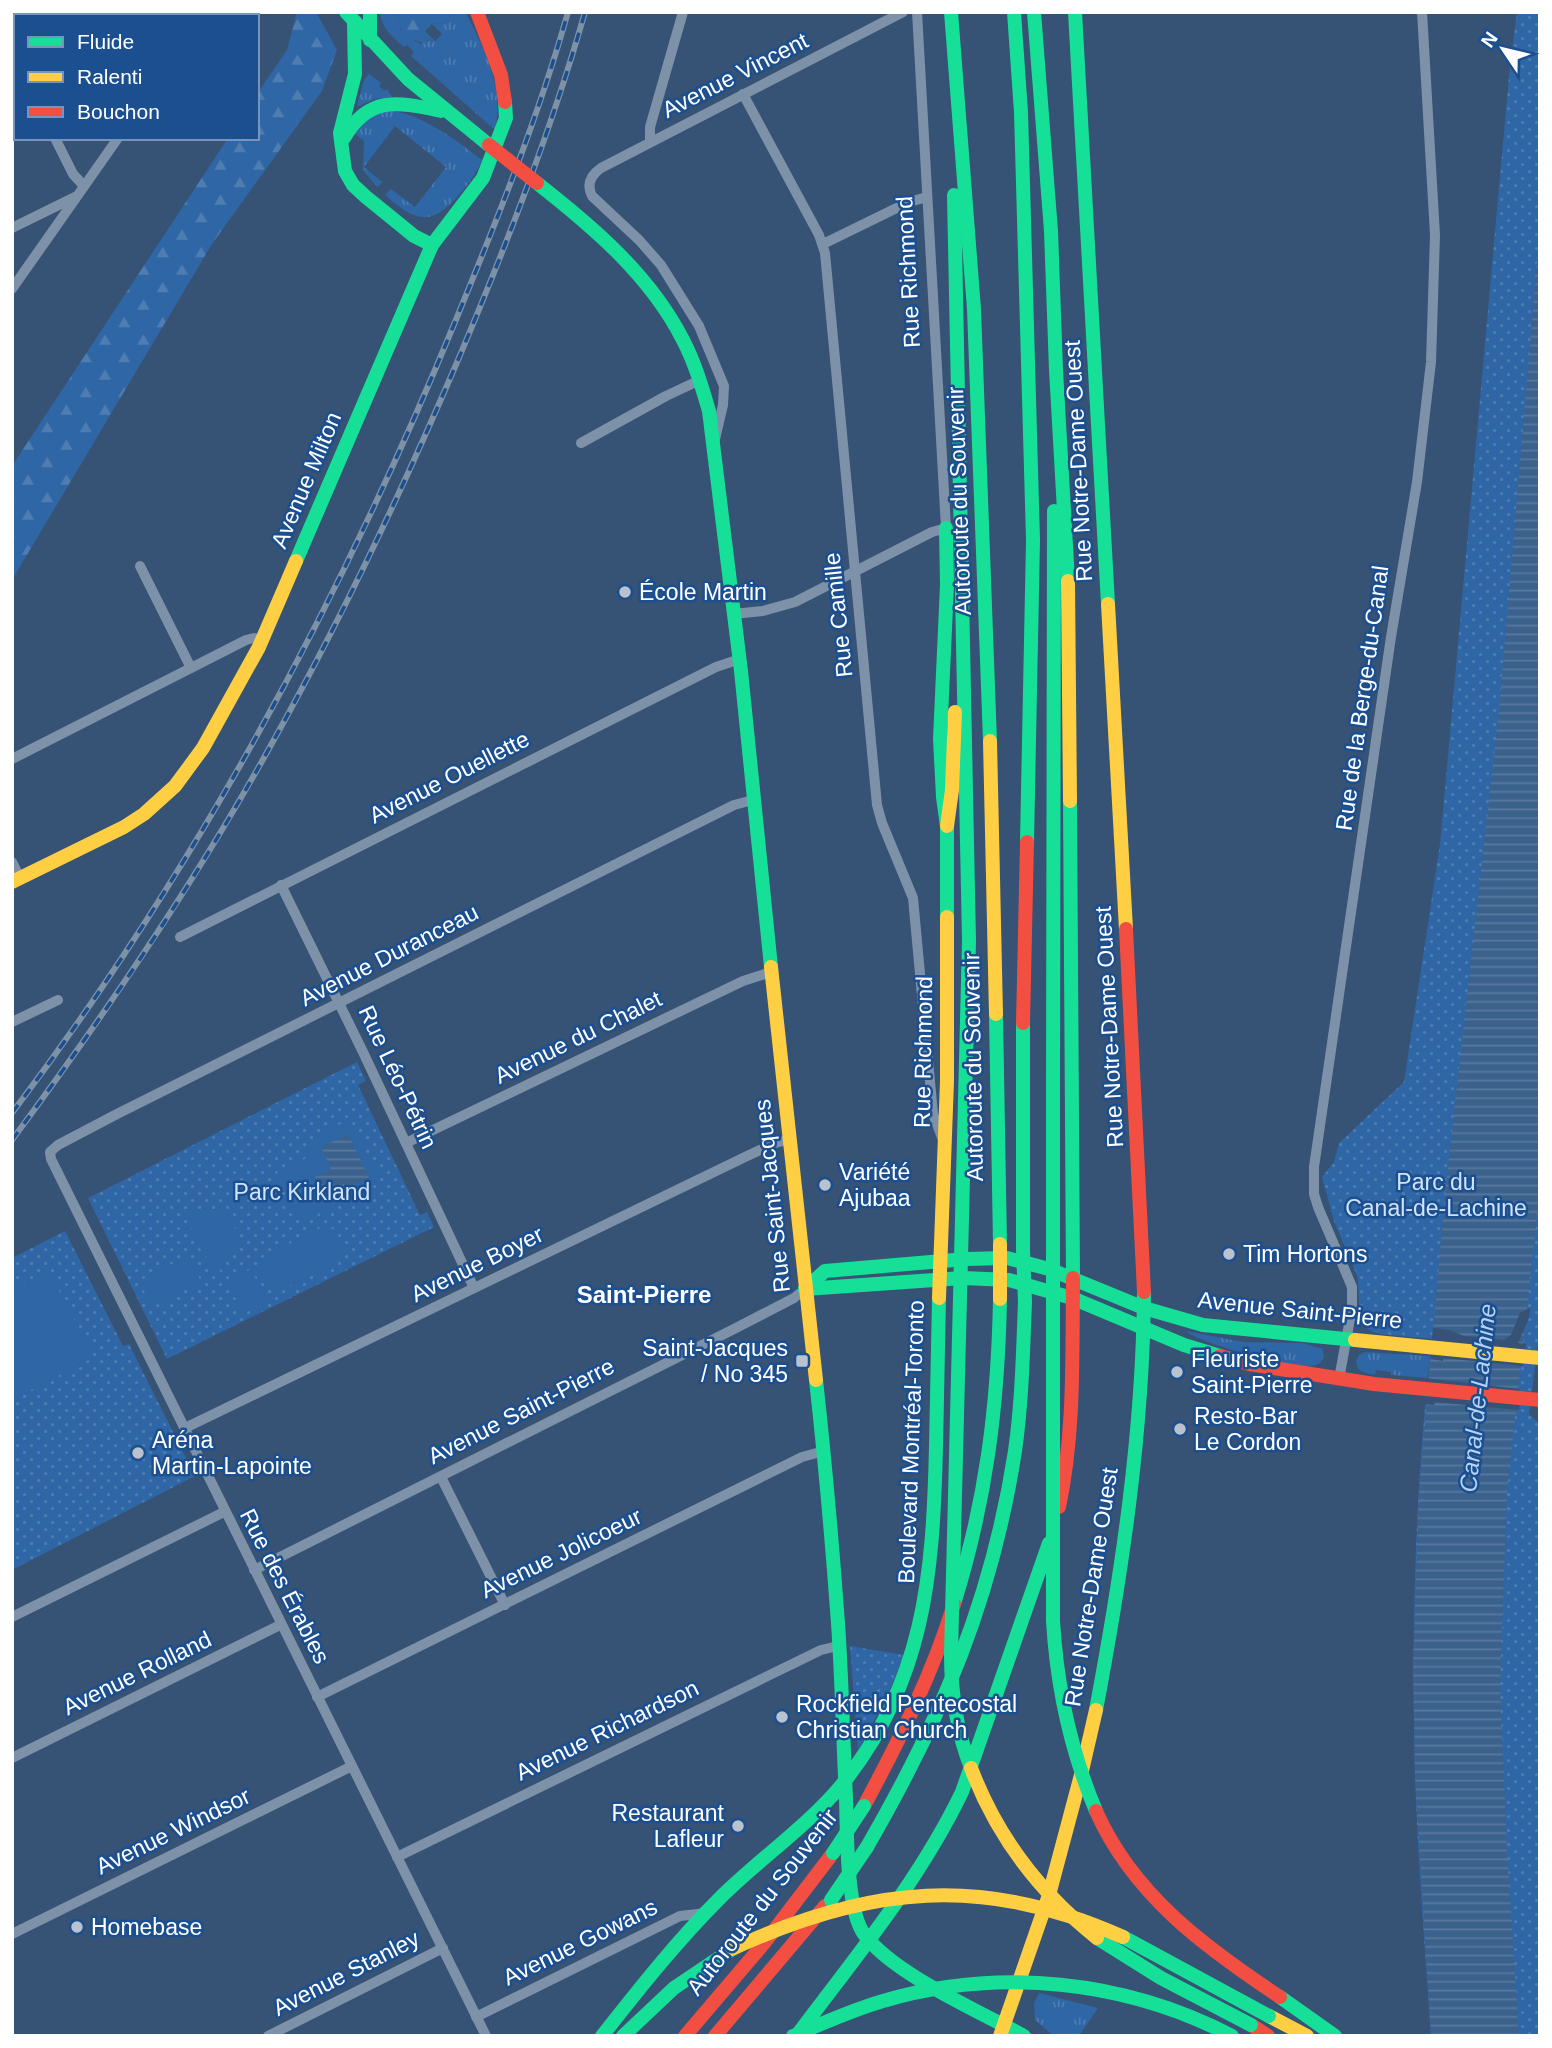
<svg xmlns="http://www.w3.org/2000/svg" width="1552" height="2048" font-family="Helvetica,sans-serif">
<style>
.grass{fill:url(#grass-tufts)}
.forest{fill:url(#forest-firs)}
.park{fill:url(#park-dots)}
.pitch{fill:#2f66a5}
.water{fill:url(#water-rules)}
.pier{fill:#365274}
.lines{fill:none;stroke-linecap:round;stroke-linejoin:round}
.street{stroke:#7d92a8;stroke-width:10}
.fast{stroke:#16e098;stroke-width:14}
.slow{stroke:#ffcf43;stroke-width:14}
.jam{stroke:#f24e42;stroke-width:14}
.rail-casing{stroke:#7e92a7;stroke-width:6}
.rail{stroke:#1b4f8f;stroke-width:3.5;stroke-dasharray:10;stroke-linecap:butt}
.fast-bridge{stroke:#16e098;stroke-width:14}
.slow-bridge{stroke:#ffcf43;stroke-width:14}
.jam-bridge{stroke:#f24e42;stroke-width:14}
.poi-dot{fill:#b9c2ce;stroke:#1b4f8f;stroke-width:2.5}
.labels{text-anchor:middle;stroke-width:5;stroke-linejoin:round;paint-order:stroke}
.street-label{font-size:23px;fill:#fff;stroke:#1b4f8f}
.poi-label{font-size:23px;fill:#fff;stroke:#1b4f8f;text-anchor:start}
.park-label{font-size:23px;fill:#cfe3fa;stroke:#1b4f8f}
.neighbourhood-label{font-size:24px;font-weight:bold;fill:#fff;stroke:#1b4f8f}
.water-label{font-size:24px;font-style:italic;fill:#b5d3f5;stroke:#1b4f8f}
</style>
<defs>
<pattern id="grass-tufts" width="24" height="20" patternUnits="userSpaceOnUse" patternTransform="scale(1.75)"><rect width="24" height="20" fill="#2f66a5"/><path d="M3 7l-1-3M5 7V3M7 7l1-3M15 17l-1-3M17 17v-4M19 17l1-3" fill="none" stroke="#4e7db2"/></pattern>
<pattern id="forest-firs" width="22" height="20" patternUnits="userSpaceOnUse" patternTransform="scale(1.75)"><rect width="22" height="20" fill="#2f66a5"/><path d="M5 1l3.5 6h-7zM16 11l3.5 6h-7z" fill="#4e7db2"/></pattern>
<pattern id="park-dots" width="8" height="8" patternUnits="userSpaceOnUse" patternTransform="scale(1.75)"><rect width="8" height="8" fill="#2f66a5"/><path d="M2 2h.1M6 6h.1" fill="none" stroke="#4e7db2" stroke-width="1.8" stroke-linecap="round"/></pattern>
<pattern id="water-rules" width="6" height="5" patternUnits="userSpaceOnUse" patternTransform="scale(1.75)"><rect width="6" height="5" fill="#3b618d"/><path d="M0 2.5h6" fill="none" stroke="#58799e"/></pattern>
</defs>
<rect width="100%" height="100%" fill="#365274"/>
<g class="grass">
<path d="M380 12H397L401 31 420 44 429 41 431 37 435 41 442 34 432 24 446 23 452 12H465C484 46 505 90 495 130L411 56 414 52 407 45 404 47C393 37 381 28 380 12Z"/>
<path d="M369 74 381 83 379 86 384 91 387 89 392 97 375 99 359 106 357 105 364 80Z"/>
<path d="M384 110C421 112 454 139 482 160 476 175 467 186 457 197 430 228 413 220 385 195L391 189 415 207 446 167 395 126 364 167 382 182 379 186 377 187 363 170 364 141 355 134 369 117Z"/>
<path d="M1186 1331 1243 1342 1303 1343 1323 1349 1324 1358C1321 1361 1321 1363 1316 1365 1299 1371 1198 1343 1186 1331Z"/>
<path d="M1365 1352 1430 1356 1427 1378 1391 1375V1372L1376 1370 1375 1375C1366 1373 1357 1373 1356 1361L1359 1355Z"/>
<path d="M1039 1993 1098 2008 1079 2036H1054L1035 2020 1034 2003Z"/>
</g>
<g class="forest">
<path d="M297 12H316L337 50 322 91 212 244 12 580V466L228 138H257V94L287 50Z"/>
<path d="M397 12H452L446 23 432 24 425 31 431 37 425 44 409 38 401 31Z"/>
</g>
<g class="park">
<path d="M1517 12H1540V1343H1538L1529 1414 1540 1424V2036H1431C1425 1949 1418 1862 1415 1775 1411 1630 1415 1483 1432 1339L1380 1334 1371 1331 1363 1325 1359 1303 1358 1278 1334 1221 1322 1177 1334 1162 1339 1143 1404 1082 1440 844 1510 65Z"/>
<path d="M357 1062 366 1081 358 1085 420 1215 427 1212 434 1227 167 1359 88 1198Z"/>
<path d="M65 1231 123 1346 129 1344 195 1476 12 1570V1258Z"/>
<path d="M850 1646 904 1655 888 1695 858 1750Z"/>
</g>
<g class="pitch">
<path d="M350 1119 381 1182 302 1222 277 1173 305 1159 315 1137Z"/>
<path d="M187 1209 226 1210 241 1240 219 1272C200 1255 191 1234 187 1209Z"/>
<path d="M324 1226 335 1230 345 1250 341 1261 281 1290 268 1287 258 1268 260 1259Z"/>
<path d="M188 1256 201 1282 152 1307 139 1281Z"/>
<path d="M251 1269 267 1301 243 1313 227 1281Z"/>
<path d="M49 1271 94 1357 12 1400V1290Z"/>
</g>
<g class="water">
<path d="M1540 227V1188L1507 1491 1500 1685 1507 1850 1519 2036H1431L1415 1777 1413 1665 1419 1491 1446 1184 1499 710Z"/>
<path d="M348 1134 369 1178 326 1200 315 1177 331 1169 321 1147Z"/>
</g>
<g class="pier">
<path d="M1530 1308 1529 1318 1518 1343 1526 1344 1523 1366 1443 1358V1361L1432 1359 1430 1357 1433 1328 1450 1330 1464 1336 1504 1340 1511 1335 1520 1313Z"/>
<path d="M1425 1378 1519 1389 1521 1391 1519 1410 1435 1402 1434 1405 1422 1404Z"/>
</g>
<g class="lines">
<g class="street">
<path d="M204 16 207 12"/>
<path d="M12 55 16 62"/>
<path d="M743 94 819 235 825 253 877 805 882 823 913 898 933 1114 943 1140"/>
<path d="M55 138 73 174 84 186"/>
<path d="M650 142V127L683 12"/>
<path d="M12 228 75 197"/>
<path d="M823 244 909 202 927 197"/>
<path d="M12 289 118 138"/>
<path d="M715 439 723 405 724 386 699 326 661 265 639 240 592 196C586 184 591 175 601 168L903 12"/>
<path d="M581 443 666 396 700 380"/>
<path d="M140 566 191 668"/>
<path d="M733 614 763 611 795 602 932 532 946 528 917 12"/>
<path d="M12 759 246 640 254 638 262 640"/>
<path d="M12 862 20 878"/>
<path d="M281 885 363 1052 474 1288"/>
<path d="M180 937 716 667 740 659"/>
<path d="M12 1022 58 1000"/>
<path d="M406 1143 743 981 771 972"/>
<path d="M1339 1379 1352 1308V1287L1318 1207 1314 1194V1167L1391 637 1417 482 1431 362 1435 235 1422 12"/>
<path d="M185 1428 745 1157 775 1143 788 1140"/>
<path d="M441 1477 505 1605"/>
<path d="M254 1570 734 1329 794 1298 805 1289"/>
<path d="M12 1617 224 1512"/>
<path d="M317 1697 802 1457 824 1451"/>
<path d="M12 1758 280 1625"/>
<path d="M397 1857 821 1650 838 1646"/>
<path d="M12 1934 352 1766"/>
<path d="M476 2017 680 1916 706 1913"/>
<path d="M268 2036 443 1948"/>
<path d="M486 2036 51 1159 50 1152 58 1145 117 1114 734 805 753 800"/>
</g>
<g class="fast">
<path d="M346 12 408 79 489 145"/>
<path d="M370 12V40"/>
<path d="M951 12 974 309 990 741"/>
<path d="M1014 12 1021 112 1033 540 1027 842"/>
<path d="M1034 12 1051 231 1056 370 1068 581"/>
<path d="M1075 12 1108 604"/>
<path d="M354 23 355 74 340 133 345 171 353 185 366 197 414 236 432 245"/>
<path d="M344 138C369 95 398 102 441 111"/>
<path d="M537 183C593 227 650 275 683 340 695 363 702 387 709 411L741 671 771 967"/>
<path d="M954 195 969 941"/>
<path d="M946 528 947 585 940 739 943 797 947 826V917"/>
<path d="M296 561 432 245 483 178 506 118 505 102"/>
<path d="M1070 801 1073 1278"/>
<path d="M996 1014 1000 1244"/>
<path d="M1053 1102 1054 511"/>
<path d="M1023 1249V1023"/>
<path d="M805 1289 825 1271 966 1259 1007 1258 1049 1269 1144 1308 1203 1325 1355 1340"/>
<path d="M805 1289 963 1278 1009 1280 1072 1298 1184 1345 1220 1356"/>
<path d="M816 1380C825 1461 832 1541 838 1623 842 1681 843 1740 846 1798 847 1829 846 1910 864 1934 893 1974 979 2011 1024 2036"/>
<path d="M954 1604C986 1501 998 1407 1000 1299"/>
<path d="M1096 1710C1122 1572 1143 1432 1144 1292"/>
<path d="M867 1847C942 1717 992 1600 1015 1451 1022 1402 1023 1352 1025 1302"/>
<path d="M1280 1997 1335 2036"/>
<path d="M798 2034C857 1955 919 1881 962 1792L1049 1543"/>
<path d="M602 2036C639 1989 677 1941 719 1899 758 1860 804 1829 840 1787 925 1683 933 1574 936 1447 937 1397 938 1347 939 1298"/>
<path d="M623 2036 674 1988 732 1949"/>
</g>
<g class="slow">
<path d="M1068 581 1070 801"/>
<path d="M1108 604 1126 929"/>
<path d="M990 741 996 1014"/>
<path d="M947 826 952 790 955 712"/>
<path d="M12 882 124 827 144 814 175 786 203 748 259 647 296 561"/>
<path d="M771 967 816 1380"/>
<path d="M939 1298 947 1081V917"/>
<path d="M1355 1340 1540 1358"/>
<path d="M1269 2016 1307 2036"/>
<path d="M1000 2036 1049 1895 1081 1775 1096 1710"/>
</g>
<g class="jam">
<path d="M477 12 501 75 505 102"/>
<path d="M1126 929 1144 1292"/>
<path d="M1023 1023 1027 842"/>
<path d="M1220 1356 1249 1364 1374 1384 1540 1400"/>
<path d="M1059 1507C1075 1431 1072 1355 1073 1278"/>
<path d="M864 1806C899 1741 932 1675 954 1604"/>
<path d="M1251 2025 1268 2036"/>
<path d="M685 2036 765 1942 833 1853"/>
<path d="M715 2036 825 1906"/>
</g>
<g class="rail-casing">
<g id="rail">
<path d="M12 1113C195 871 340 602 455 322 497 220 538 118 568 12"/>
<path d="M12 1140C106 1013 195 883 271 745 341 620 402 491 458 360 506 246 551 131 585 12"/>
</g>
</g>
<use href="#rail" class="rail"/>
<g class="fast-bridge">
<path d="M969 941 951 1654C951 1693 957 1732 971 1768"/>
<path d="M1053 1102V1621C1057 1688 1070 1749 1096 1811"/>
<path d="M1023 1249 1025 1302"/>
<path d="M833 1853 864 1806"/>
<path d="M831 1900 867 1847"/>
<path d="M1123 1937 1269 2016"/>
<path d="M1097 1938 1161 1978 1251 2025"/>
<path d="M793 2036C823 2023 852 2010 883 2001 999 1967 1125 1980 1232 2036"/>
</g>
<g class="slow-bridge">
<path d="M1000 1244V1299"/>
<path d="M971 1768C997 1837 1039 1892 1097 1938"/>
<path d="M732 1949C868 1886 984 1874 1123 1937"/>
</g>
<g class="jam-bridge">
<path d="M489 145 537 183"/>
<path d="M1096 1811C1133 1895 1206 1948 1280 1997"/>
</g>
</g>
<g class="poi-dot">
<circle cx="625" cy="592" r="7"/>
<circle cx="825" cy="1185" r="7"/>
<circle cx="1229" cy="1254" r="7"/>
<rect x="795" y="1354" width="14" height="14" rx="3.5"/>
<circle cx="1177" cy="1372" r="7"/>
<circle cx="1180" cy="1429" r="7"/>
<circle cx="138" cy="1453" r="7"/>
<circle cx="782" cy="1717" r="7"/>
<circle cx="738" cy="1826" r="7"/>
<circle cx="77" cy="1927" r="7"/>
</g>
<g class="labels">
<g class="street-label">
<text transform="translate(735 75) rotate(-27)" y="8">Avenue Vincent</text>
<text transform="translate(908 272) rotate(-93)" y="8">Rue Richmond</text>
<text transform="translate(1078 461) rotate(-93)" y="8">Rue Notre-Dame Ouest</text>
<text transform="translate(306 480) rotate(-67)" y="8">Avenue Milton</text>
<text transform="translate(959 501) rotate(-92)" y="8">Autoroute du Souvenir</text>
<text transform="translate(838 615) rotate(-96)" y="8">Rue Camille</text>
<text transform="translate(1362 698) rotate(-82)" y="8">Rue de la Berge-du-Canal</text>
<text transform="translate(449 777) rotate(-27)" y="8">Avenue Ouellette</text>
<text transform="translate(389 955) rotate(-27)" y="8">Avenue Duranceau</text>
<text transform="translate(1109 1027) rotate(-93)" y="8">Rue Notre-Dame Ouest</text>
<text transform="translate(578 1037) rotate(-26)" y="8">Avenue du Chalet</text>
<text transform="translate(923 1052) rotate(-89)" y="8">Rue Richmond</text>
<text transform="translate(973 1067) rotate(-91)" y="8">Autoroute du Souvenir</text>
<text transform="translate(398 1077) rotate(65)" y="8">Rue Léo-Pétrin</text>
<text transform="translate(772 1196) rotate(-96)" y="8">Rue Saint-Jacques</text>
<text transform="translate(477 1264) rotate(-26)" y="8">Avenue Boyer</text>
<text transform="translate(1300 1310) rotate(6)" y="8">Avenue Saint-Pierre</text>
<text transform="translate(521 1411) rotate(-27)" y="8">Avenue Saint-Pierre</text>
<text transform="translate(911 1442) rotate(-88)" y="8">Boulevard Montréal-Toronto</text>
<text transform="translate(561 1553) rotate(-26)" y="8">Avenue Jolicoeur</text>
<text transform="translate(285 1586) rotate(63)" y="8">Rue des Érables</text>
<text transform="translate(1091 1587) rotate(-81)" y="8">Rue Notre-Dame Ouest</text>
<text transform="translate(137 1673) rotate(-26)" y="8">Avenue Rolland</text>
<text transform="translate(607 1730) rotate(-26)" y="8">Avenue Richardson</text>
<text transform="translate(173 1831) rotate(-26)" y="8">Avenue Windsor</text>
<text transform="translate(762 1902) rotate(-52)" y="8">Autoroute du Souvenir</text>
<text transform="translate(580 1942) rotate(-26)" y="8">Avenue Gowans</text>
<text transform="translate(346 1973) rotate(-27)" y="8">Avenue Stanley</text>
</g>
<g class="poi-label">
<text x="639" y="600">École Martin</text>
<text x="839" y="1180">Variété<tspan x="839" dy="26">Ajubaa</tspan></text>
<text x="1243" y="1262">Tim Hortons</text>
<text x="788" y="1356" text-anchor="end">Saint-Jacques<tspan x="788" dy="26">/ No 345</tspan></text>
<text x="1191" y="1367">Fleuriste<tspan x="1191" dy="26">Saint-Pierre</tspan></text>
<text x="1194" y="1424">Resto-Bar<tspan x="1194" dy="26">Le Cordon</tspan></text>
<text x="152" y="1448">Aréna<tspan x="152" dy="26">Martin-Lapointe</tspan></text>
<text x="796" y="1712">Rockfield Pentecostal<tspan x="796" dy="26">Christian Church</tspan></text>
<text x="724" y="1821" text-anchor="end">Restaurant<tspan x="724" dy="26">Lafleur</tspan></text>
<text x="91" y="1935">Homebase</text>
</g>
<g class="park-label">
<text x="1436" y="1190">Parc du<tspan x="1436" dy="26">Canal-de-Lachine</tspan></text>
<text x="302" y="1200">Parc Kirkland</text>
</g>
<g class="neighbourhood-label">
<text x="644" y="1303">Saint-Pierre</text>
</g>
<g class="water-label">
<text transform="translate(1478 1398) rotate(-84)" y="8">Canal-de-Lachine</text>
</g>
</g>
<rect width="1552" height="2048" fill="none" stroke="#ffffff" stroke-width="28"/>
<rect x="14" y="14" width="245" height="126" fill="#1b4f8f" stroke="#7695bc" stroke-width="2"/>
<rect x="28" y="37" width="35" height="10" fill="#16e098" stroke="#7695bc" stroke-width="2"/>
<text x="77" y="49" font-size="21" fill="#ffffff">Fluide</text>
<rect x="28" y="72" width="35" height="10" fill="#ffcf43" stroke="#7695bc" stroke-width="2"/>
<text x="77" y="84" font-size="21" fill="#ffffff">Ralenti</text>
<rect x="28" y="107" width="35" height="10" fill="#f24e42" stroke="#7695bc" stroke-width="2"/>
<text x="77" y="119" font-size="21" fill="#ffffff">Bouchon</text>
<g transform="translate(1503 49) rotate(305)" stroke="#1b4f8f" stroke-width="5" paint-order="stroke">
<path d="M0-5L12 26L0 18L-12 26Z" fill="#ffffff"/>
<text y="-10" font-size="19" font-weight="bold" text-anchor="middle" fill="#ffffff">N</text>
</g>
</svg>
